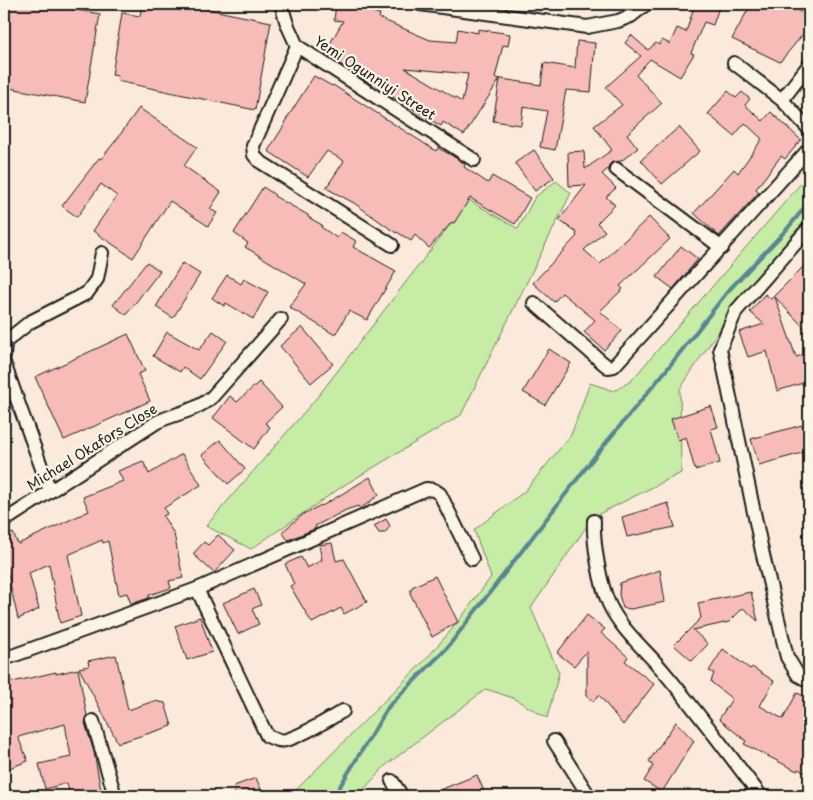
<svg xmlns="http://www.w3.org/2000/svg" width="813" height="800" font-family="'Playpen Sans',sans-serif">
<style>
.green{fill:#c7eca6;stroke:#728461}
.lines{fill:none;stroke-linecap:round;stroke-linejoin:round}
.stream{stroke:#598792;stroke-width:4}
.building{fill:#f8bcb8;stroke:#1c1c1c;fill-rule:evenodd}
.minor-casing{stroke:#1c1c1c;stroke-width:16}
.minor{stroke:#fcf5e5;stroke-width:12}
.labels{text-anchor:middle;stroke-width:4.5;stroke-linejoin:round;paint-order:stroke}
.street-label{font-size:14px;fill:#1c1c1c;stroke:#fcf5e5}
</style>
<rect width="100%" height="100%" fill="#fbeadc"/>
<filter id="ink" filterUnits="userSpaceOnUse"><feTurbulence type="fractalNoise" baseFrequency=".02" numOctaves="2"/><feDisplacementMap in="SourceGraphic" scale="10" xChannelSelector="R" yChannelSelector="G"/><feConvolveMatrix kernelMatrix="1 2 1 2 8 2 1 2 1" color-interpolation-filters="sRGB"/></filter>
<g filter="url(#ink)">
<g class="green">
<path d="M809 174V220L797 229 735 306 680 389 681 473 593 517 531 608 559 673 547 718 513 698 486 689 385 766 358 796H290L426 659 458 622 491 577 474 530 525 491 571 435 590 383 614 391 631 381Z"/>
<path d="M556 181 571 193 461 415 346 484 251 549 206 526 319 395 469 200 518 229 535 197Z"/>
</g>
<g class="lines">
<path class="stream" d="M334 796 389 706 447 648 595 456 668 368 728 291 787 229 809 202"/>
</g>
<g class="building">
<path d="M4 4H42L100 14 85 102 4 87Z"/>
<path d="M142 4H182L271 22 255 110 117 81 118 76 112 75 122 13 140 16Z"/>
<path d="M336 4H353V7L380 14 379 18 430 40 456 42 458 29 478 33V29L510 34 508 46 503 45 495 78 541 85 544 63 575 68 577 41 595 43 591 92 566 90 555 150 540 147 547 111 523 107 521 125 493 121 500 79 464 135 443 122 441 126 371 84 324 54 343 21 334 20ZM405 68 468 74 462 102Z"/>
<path d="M695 4H720L713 25 704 22 691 53 694 54 680 77 650 59 636 75 662 103 627 134 638 148 621 161 612 162 609 165 608 169 602 174 616 188 606 197 615 205 597 223 605 231 584 250 600 264 649 217 670 239 620 286 623 289 600 311 622 331 604 350 584 332 595 320 562 293 554 302 533 283 577 236 576 235 577 233 559 220 586 185 569 186 568 152 584 151 585 169 612 150 594 126 622 105 606 87 641 56 625 43 631 35 648 50 656 43 659 45 662 40 670 44 677 28 686 32Z"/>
<path d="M751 4H791L809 20V27L780 62 732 39Z"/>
<path d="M314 76 332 86 333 85 436 151 438 148 451 155 465 164 464 167 488 183 492 176 530 198 515 224 470 198 454 223 452 222 429 248 415 235 411 241 397 232 396 233 354 203 326 188 344 161 327 151 308 177 268 151 285 124 284 123Z"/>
<path d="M728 91 736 98 742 92 750 99 745 105 763 121 771 112 801 140 785 159 781 156 756 189 759 192 719 236 694 213 734 169 738 173 762 139 745 123 734 136 708 114Z"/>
<path d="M139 108 197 147 184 166 221 192 210 209 217 213 208 226 170 201 133 258 93 231 117 196 101 184 77 217 62 206 99 158 101 159 117 139Z"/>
<path d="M679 127 700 151 662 184 641 160Z"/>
<path d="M534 150 554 178 535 191 515 163Z"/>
<path d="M263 187 275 195 274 196 308 215V217L322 225 321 227 337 238 341 232 356 241 353 247 396 271 367 320 349 311 335 335 289 307 306 284 245 247 248 243 234 233Z"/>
<path d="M681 246 698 259 673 289 657 277Z"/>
<path d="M809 261V333L775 297 796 357 809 353V381L777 391 767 351 748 357 739 332 764 324 750 312 765 294 771 299Z"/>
<path d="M147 262 160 271 126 315 113 305Z"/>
<path d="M182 263 200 274 173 318 156 307Z"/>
<path d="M227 275 241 284 244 279 268 292 253 319 226 303 224 306 212 298Z"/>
<path d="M302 327 333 364 311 383 280 346Z"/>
<path d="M213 331 227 341 200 379 183 367 180 372 153 356 167 332 199 350Z"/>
<path d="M128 334 145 371 138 374 150 401 64 440 35 377Z"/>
<path d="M549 349 571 363 545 405 523 392Z"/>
<path d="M259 382 282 407 265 423 270 427 254 449 213 418 230 396 237 402Z"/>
<path d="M711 406 718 427 711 429 720 463 695 470 686 437 678 440 671 419Z"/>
<path d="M802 425 809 451 759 465 751 439Z"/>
<path d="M220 440 245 469 228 484 202 455Z"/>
<path d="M182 454 201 485 164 508 167 514 163 516 174 534 183 578 169 581 171 588 149 595V598L131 604 127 593 119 595 108 541 103 543 102 540 68 555 81 616 60 623 49 564 29 573 39 609 18 619 4 558V537L13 533 18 544 89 511 83 497 123 481 118 471 143 461 149 474Z"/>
<path d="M370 477 379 495 360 509 358 506 346 510 315 526 316 528 312 530 288 540 282 532 306 512V513L321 505 322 506Z"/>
<path d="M668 503 675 527 627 537 622 517Z"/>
<path d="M386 519 390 526 385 533H379L374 526Z"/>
<path d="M218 535 235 550 214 573 193 554 204 542 208 545Z"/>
<path d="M332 543 336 561 344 559 367 602 344 614 341 608 312 623 290 586 294 584 285 564 301 557 307 568 322 560 319 545Z"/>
<path d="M660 570 665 602 631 609 623 608 619 595 620 583Z"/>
<path d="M435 576 458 622 432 637 410 593 412 587Z"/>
<path d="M254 589 261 605 252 609 259 624 238 634 223 603Z"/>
<path d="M751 592 758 621 743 608 729 622 693 630 708 644 692 661 674 645 701 618 698 603Z"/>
<path d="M587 615 605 629 601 633 628 657 625 661 654 684 623 725 599 695 593 702 587 695V651L574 666 557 653Z"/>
<path d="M200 617 212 652 187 660 175 626Z"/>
<path d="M723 649 750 669 752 667 774 681 760 706 783 719 797 693 809 698V775L798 769 797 771 744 744 746 741 719 719 732 699 711 682 714 673 709 671Z"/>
<path d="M116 655 128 710 154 701 165 703 172 726 118 743 79 668 89 666 88 661Z"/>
<path d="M78 669 87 716 85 723 94 752 102 796H70L67 783 45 789 39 764 71 757 65 724 18 737 28 761 4 770V684L56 672V674Z"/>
<path d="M676 722 694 741 662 792 644 781 653 766 649 761Z"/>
<path d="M477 775 486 796H425Z"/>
<path d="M256 778 264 796H235L234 786Z"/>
</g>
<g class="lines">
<g class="minor-casing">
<g id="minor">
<path d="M281 4 287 24 297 46 474 160"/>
<path d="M420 4 587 27 618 21 631 16 646 4"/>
<path d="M297 46 253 146 254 155 259 161 392 245"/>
<path d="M734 63 782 100 809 129"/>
<path d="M782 100 809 65"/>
<path d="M616 169 722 248"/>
<path d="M809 228 736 311 720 349 762 551 787 657 798 675 809 681"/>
<path d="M534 303 603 363 608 367 614 366 809 149"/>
<path d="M4 356 5 342 30 322 87 293 97 279 102 253"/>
<path d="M4 363 50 491"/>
<path d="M4 521 157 422C176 413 196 411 212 397L281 319"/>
<path d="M594 521C593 543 600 584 609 604 621 630 646 650 664 672 698 712 729 755 761 796"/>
<path d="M197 589 267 736C273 738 280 742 286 740 302 736 328 720 343 711"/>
<path d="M4 659 197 589 426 489 434 490 440 494 472 559"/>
<path d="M93 721 115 796"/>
<path d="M554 741 589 796"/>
<path d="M392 781 402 796"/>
</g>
</g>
<use href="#minor" class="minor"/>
</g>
</g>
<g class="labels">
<g class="street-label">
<text transform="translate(375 78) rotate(33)" y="5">Yemi Ogunniyi Street</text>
<text transform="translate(92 447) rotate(-32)" y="5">Michael Okafors Close</text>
</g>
</g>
<rect width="813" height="800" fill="none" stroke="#fcf5e5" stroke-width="20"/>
<rect x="10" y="10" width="793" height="780" fill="none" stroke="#1c1c1c" stroke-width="2" filter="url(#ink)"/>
</svg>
